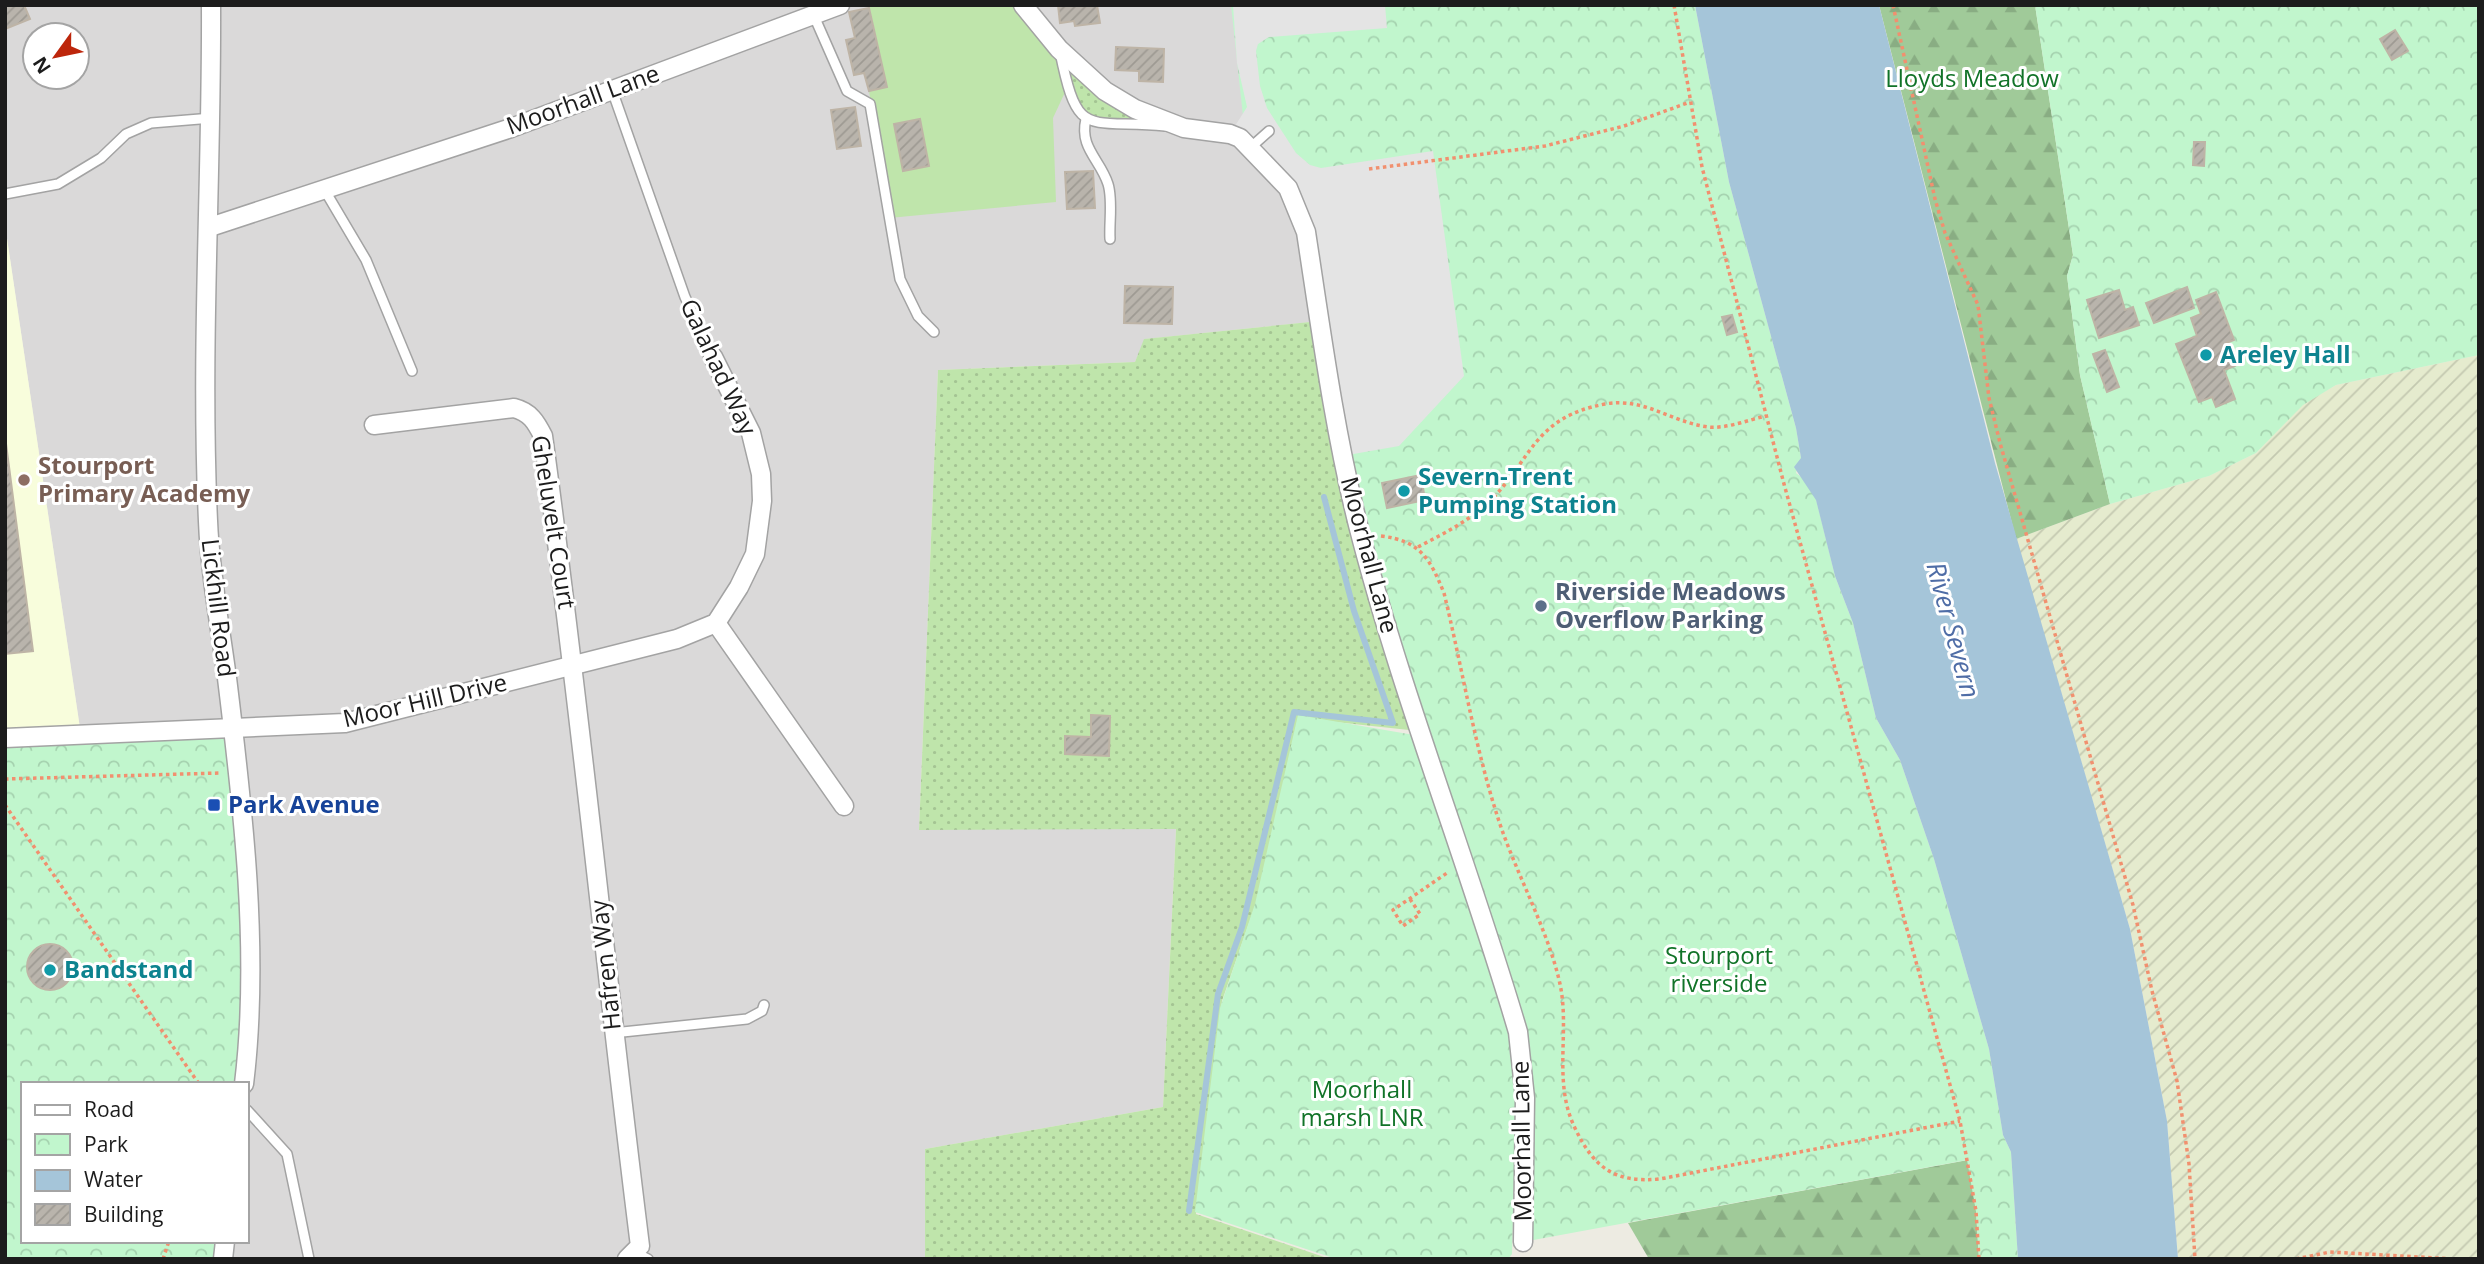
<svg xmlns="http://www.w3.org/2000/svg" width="2484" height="1264" font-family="'Open Sans',sans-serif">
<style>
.residential{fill:#dad9d9;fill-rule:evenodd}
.education{fill:#f8fddc}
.farmland{fill:url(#farmland-furrows)}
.grass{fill:url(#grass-dots)}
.forest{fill:url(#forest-firs)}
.park{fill:url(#park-crowns)}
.garden{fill:#bfe5ab}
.parking{fill:#e4e4e4}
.water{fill:#a5c5d9}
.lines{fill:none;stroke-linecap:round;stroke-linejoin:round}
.stream{stroke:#a5c5d9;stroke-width:6}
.building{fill:url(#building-hatch);stroke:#beb4a6;stroke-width:2}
.service-casing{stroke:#a3a3a3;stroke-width:12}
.minor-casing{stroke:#a3a3a3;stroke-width:21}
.path{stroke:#f1906f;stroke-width:3.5;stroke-dasharray:3.5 3.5;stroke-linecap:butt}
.service{stroke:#fff;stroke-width:9}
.minor{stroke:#fff;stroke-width:18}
.culture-dot{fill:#0f9aa8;stroke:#fff;stroke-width:2.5}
.education-dot{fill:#8d6e63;stroke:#fff;stroke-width:2.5}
.service-dot{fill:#5c6f8a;stroke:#fff;stroke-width:2.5}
.transit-dot{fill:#1a4fb4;stroke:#fff;stroke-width:2.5}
.labels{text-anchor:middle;stroke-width:6;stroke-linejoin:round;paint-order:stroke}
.park-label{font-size:24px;fill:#117328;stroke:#fff}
.street-label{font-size:24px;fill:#1c1c1c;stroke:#fff}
.culture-label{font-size:24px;font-weight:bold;fill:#0d838f;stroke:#fff;text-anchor:start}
.education-label{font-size:24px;font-weight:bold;fill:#785e54;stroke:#fff;text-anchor:start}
.service-label{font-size:24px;font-weight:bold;fill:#4e5e75;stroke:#fff;text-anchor:start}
.transit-label{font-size:24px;font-weight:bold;fill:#164399;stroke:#fff;text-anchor:start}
.water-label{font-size:26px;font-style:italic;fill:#4f6da6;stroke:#fff}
</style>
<defs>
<pattern id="farmland-furrows" width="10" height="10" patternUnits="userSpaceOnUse" patternTransform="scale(1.75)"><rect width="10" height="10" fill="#e5ebce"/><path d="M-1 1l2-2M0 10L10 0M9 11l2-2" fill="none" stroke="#c4c9b0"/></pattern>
<pattern id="grass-dots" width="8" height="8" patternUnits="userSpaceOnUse" patternTransform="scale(1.75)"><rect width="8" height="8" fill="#bfe5ab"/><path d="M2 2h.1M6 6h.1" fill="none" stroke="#a4c493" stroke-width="1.8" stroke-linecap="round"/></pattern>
<pattern id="forest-firs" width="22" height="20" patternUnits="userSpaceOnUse" patternTransform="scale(1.75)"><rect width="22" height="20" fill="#a0ca99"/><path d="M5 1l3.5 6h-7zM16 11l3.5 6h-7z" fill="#89ad83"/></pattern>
<pattern id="park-crowns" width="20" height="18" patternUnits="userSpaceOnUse" patternTransform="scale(1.75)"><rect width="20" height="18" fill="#c1f6cd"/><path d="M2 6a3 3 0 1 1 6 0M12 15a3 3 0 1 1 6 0" fill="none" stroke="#a5d2af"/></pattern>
<pattern id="building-hatch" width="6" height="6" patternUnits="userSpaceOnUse" patternTransform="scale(1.75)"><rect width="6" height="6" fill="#b9b4ac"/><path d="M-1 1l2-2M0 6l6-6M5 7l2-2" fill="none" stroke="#9e9a93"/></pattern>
</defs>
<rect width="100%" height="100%" fill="#edebe2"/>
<path class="residential" d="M5 5H1233L1288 188 1320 321 1145 339 1135 362 938 370 919 829 1176 828 1163 1107 925 1149V1259H223L225 1241H247V1084L81 735 5 225ZM35 35H77V77H35Z"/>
<path class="education" d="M5 225 81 735 5 738Z"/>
<path class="farmland" d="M2479 355V1259H2178L2167 1121 2130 929 2016 539 2110 504 2209 476 2256 453 2303 404 2336 385Z"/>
<g class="grass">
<path d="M1059 49 1084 74 1184 128 1098 123 1078 113Z"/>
<path d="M1320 321 1432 801 1409 730 1298 718 1257 900 1222 1001 1196 1214 1330 1259H925V1149L1163 1107 1176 829 919 830 938 370 1135 362 1144 339Z"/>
</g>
<g class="forest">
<path d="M1879 5H2035L2073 255 2067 276 2080 375 2110 504 2016 539Z"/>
<path d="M1968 1160 1976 1211 1979 1259H1649L1628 1223Z"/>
</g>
<g class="park">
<path d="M1231 5H1695L1729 182 1796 428 1801 458 1796 473 1805 480 1816 499 1835 576 1853 623 1876 718 1900 760 1934 859 1989 1049 2003 1135 2011 1152 2018 1259H1979L1976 1211 1967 1160 1523 1242 1516 1103 1512 1254 1508 1259H1336L1195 1212 1220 1008 1255 904 1298 715 1414 735 1362 539 1308 201 1246 144Z"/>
<path d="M2035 5H2479V355L2336 385 2303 405 2256 453 2209 476 2110 504 2080 375 2067 276 2073 255Z"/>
<path d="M233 727 245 884 244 1084H23V1241H225L223 1259H5V738Z"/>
</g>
<path class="garden" d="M869 5H1023L1059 49 1067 88 1053 118 1056 202 889 218 869 91 887 86Z"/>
<path class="parking" d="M1233 5H1385L1387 28 1269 37 1258 44 1256 51 1260 86 1267 108 1296 153 1310 165 1321 168 1433 151 1464 376 1399 446 1342 456 1297 204 1230 134 1247 107 1237 63Z"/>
<path class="water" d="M1695 5H1879L1995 463 2130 929 2167 1121 2178 1259H2018L2011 1152 2003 1135 1989 1049 1934 859 1900 760 1876 718 1853 623 1835 576 1816 500 1794 467 1801 458 1796 428 1729 182Z"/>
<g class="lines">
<path class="stream" d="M1189 1211 1218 994 1242 927 1294 712 1393 723 1354 611 1324 497"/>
</g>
<g class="building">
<path d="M5 5H24L30 19 5 29Z"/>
<path d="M1058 5H1097L1100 23 1075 26 1074 21 1060 23Z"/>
<path d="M869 8 887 87 869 91 864 73 854 75 846 40 855 38 849 12Z"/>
<path d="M2395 30 2408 51 2392 60 2380 39Z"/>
<path d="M1116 47 1164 49 1163 82 1139 81V71L1115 70Z"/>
<path d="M855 107 861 146 837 149 831 110Z"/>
<path d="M920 119 929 166 903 171 894 124Z"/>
<path d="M2194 142H2205L2204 166 2193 165Z"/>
<path d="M1093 171 1095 208 1067 209 1065 172Z"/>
<path d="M1125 286 1173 287 1172 324 1124 323Z"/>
<path d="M2187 287 2194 308 2154 323 2146 303Z"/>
<path d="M2119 290 2125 310 2133 307 2139 325 2099 338 2087 300Z"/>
<path d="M2216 292 2234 340 2226 343 2235 366 2224 370 2235 399 2216 407 2212 397 2199 402 2176 344 2197 336 2191 318 2201 314 2196 300Z"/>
<path d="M1732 315 1737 332 1727 335 1722 317Z"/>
<path d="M2105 350 2119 387 2107 392 2093 354Z"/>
<path d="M5 436 33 651 5 654Z"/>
<path d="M1421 475 1425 500 1387 508 1382 483Z"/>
<path d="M1091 715 1110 716 1109 756 1065 754V736L1091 737Z"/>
<circle cx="50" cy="967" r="23"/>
</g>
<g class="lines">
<g class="service-casing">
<g id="service">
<path d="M814 16 847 91 870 104 900 279 918 316 934 332"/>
<path d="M1060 52C1078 140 1085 119 1165 126"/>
<path d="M612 90 685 297 713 357"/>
<path d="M1086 119C1079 148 1100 159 1108 184 1113 200 1109 222 1110 239"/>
<path d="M1251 147 1269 131"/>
<path d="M324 189 366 260 412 371"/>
<path d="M5 194 58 184 101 158 126 134 151 123 212 118"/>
<path d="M613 1033 747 1019 762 1011 764 1005"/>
<path d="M247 1110 287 1154 309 1259"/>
<path d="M634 1252 648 1259"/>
</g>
</g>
<g class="minor-casing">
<g id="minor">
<path d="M211 5C212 177 200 349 208 521 210 573 220 626 227 678 243 808 260 953 244 1084"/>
<path d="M1023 5 1059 49 1105 91 1135 109 1184 128 1230 134 1240 138 1288 188 1306 232C1321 330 1334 429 1358 525 1402 697 1468 862 1518 1032L1525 1098 1523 1242"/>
<path d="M210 227 511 128 840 5"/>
<path d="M374 425 514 408C530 412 536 422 543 436 580 705 606 976 640 1246L627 1259"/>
<path d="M716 623 844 806"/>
<path d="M5 738 345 723 677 639 716 623 739 587 755 554 762 501 761 474 751 433 713 357"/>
<path d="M223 1259 225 1241"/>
</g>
</g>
<g class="path">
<path d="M1674 5 1702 167 1784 484 1960 1121 1976 1211 1979 1259"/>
<path d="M1893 5 1935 199 1945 233 1978 305 1989 398 2000 443 2133 905 2152 991 2177 1081 2189 1164 2195 1259"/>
<path d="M1369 169 1545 146 1624 126 1690 102"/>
<path d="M1381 536C1421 541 1430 559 1444 593 1462 667 1474 743 1497 815 1514 870 1548 929 1560 984 1570 1031 1553 1081 1574 1126 1594 1169 1615 1183 1660 1179L1960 1121"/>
<path d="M1418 547C1443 534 1469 521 1490 501 1532 459 1534 417 1605 404 1644 397 1671 422 1708 427 1726 429 1748 420 1766 416"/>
<path d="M5 779 220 773"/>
<path d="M5 805 199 1084"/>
<path d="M1410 899 1420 914 1403 926 1393 910 1447 873"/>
<path d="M163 1259 169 1241"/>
<path d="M2296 1259 2330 1252 2455 1259"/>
</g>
<use href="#service" class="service"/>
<use href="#minor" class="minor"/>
</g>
<g class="culture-dot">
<circle cx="2206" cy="355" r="7"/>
<circle cx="1404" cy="491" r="7"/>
<circle cx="50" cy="970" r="7"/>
</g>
<circle class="education-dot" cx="24" cy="480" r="7"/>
<circle class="service-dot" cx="1541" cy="606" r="7"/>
<rect class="transit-dot" x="207" y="798" width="14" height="14" rx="3.5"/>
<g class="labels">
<g class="park-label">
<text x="1972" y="87">Lloyds Meadow</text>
<text x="1719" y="964">Stourport<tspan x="1719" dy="28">riverside</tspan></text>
<text x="1362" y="1098">Moorhall<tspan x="1362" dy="28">marsh LNR</tspan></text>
</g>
<g class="street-label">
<text transform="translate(583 100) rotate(-20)" y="8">Moorhall Lane</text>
<text transform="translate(718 367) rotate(65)" y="8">Galahad Way</text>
<text transform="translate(553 522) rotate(81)" y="8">Gheluvelt Court</text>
<text transform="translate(1369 555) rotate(75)" y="8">Moorhall Lane</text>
<text transform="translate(218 608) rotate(83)" y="8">Lickhill Road</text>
<text transform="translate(425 701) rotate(-13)" y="8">Moor Hill Drive</text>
<text transform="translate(606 965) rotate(-96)" y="8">Hafren Way</text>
<text transform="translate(1522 1141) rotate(-91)" y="8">Moorhall Lane</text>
</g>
<g class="culture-label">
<text x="2220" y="363">Areley Hall</text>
<text x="1418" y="485">Severn-Trent<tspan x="1418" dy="28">Pumping Station</tspan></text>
<text x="64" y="978">Bandstand</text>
</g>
<g class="education-label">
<text x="38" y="474">Stourport<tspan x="38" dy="28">Primary Academy</tspan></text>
</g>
<g class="service-label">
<text x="1555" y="600">Riverside Meadows<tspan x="1555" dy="28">Overflow Parking</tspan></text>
</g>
<g class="transit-label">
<text x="228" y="813">Park Avenue</text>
</g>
<g class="water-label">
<text transform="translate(1953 630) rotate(75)" y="9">River Severn</text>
</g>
</g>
<rect width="2484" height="1264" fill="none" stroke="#1c1c1c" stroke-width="14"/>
<rect x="21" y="1082" width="228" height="161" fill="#ffffff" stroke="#a4a4a4" stroke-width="2"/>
<rect x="35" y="1105" width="35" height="10" fill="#ffffff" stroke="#a4a4a4" stroke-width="2"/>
<text x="84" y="1117" font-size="21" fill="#1c1c1c">Road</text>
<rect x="35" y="1134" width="35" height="21" fill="url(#park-crowns)" stroke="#a4a4a4" stroke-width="2"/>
<text x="84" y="1152" font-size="21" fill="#1c1c1c">Park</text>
<rect x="35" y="1170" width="35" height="21" fill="#a5c5d9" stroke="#a4a4a4" stroke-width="2"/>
<text x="84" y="1187" font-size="21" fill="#1c1c1c">Water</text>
<rect x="35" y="1204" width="35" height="21" fill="url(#building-hatch)" stroke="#a4a4a4" stroke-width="2"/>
<text x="84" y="1222" font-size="21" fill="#1c1c1c">Building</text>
<g transform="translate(56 56) rotate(237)"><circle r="33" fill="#ffffff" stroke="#a4a4a4" stroke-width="2"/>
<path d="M0-5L12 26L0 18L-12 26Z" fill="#bd260b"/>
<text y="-10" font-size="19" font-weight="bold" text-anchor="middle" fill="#1c1c1c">N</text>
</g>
</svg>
